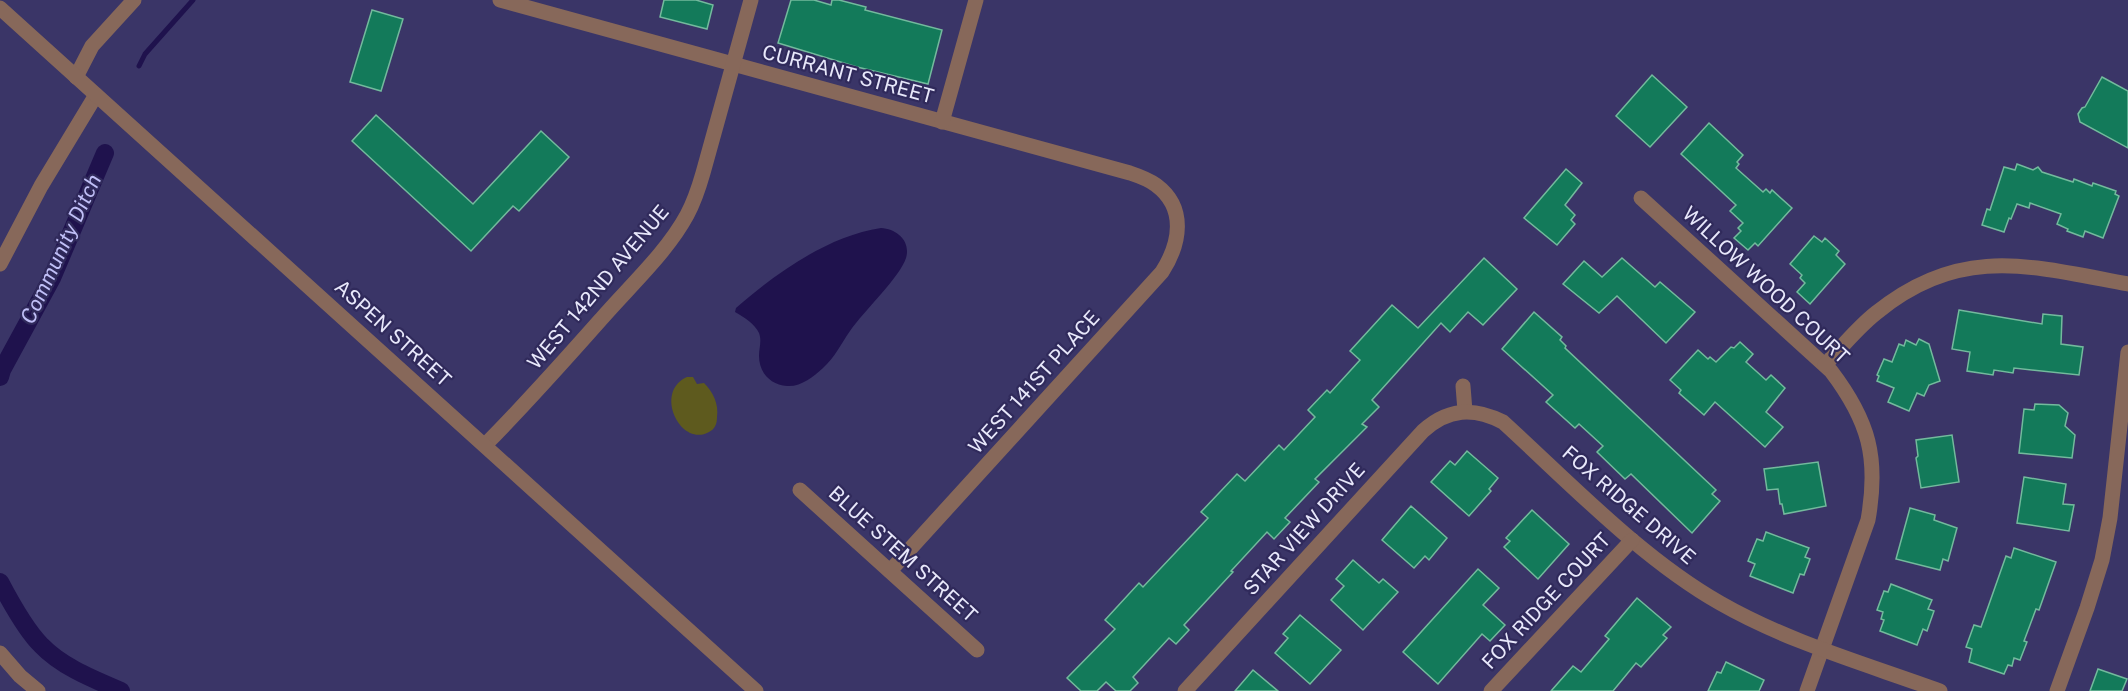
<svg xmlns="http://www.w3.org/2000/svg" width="2128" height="691" font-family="'Public Sans',sans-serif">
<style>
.green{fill:#5e5a1e}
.water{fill:#1f124d}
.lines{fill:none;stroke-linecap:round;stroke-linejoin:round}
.stream{stroke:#1f124d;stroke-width:5}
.canal{stroke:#1f124d;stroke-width:18}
.building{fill:#137a5a;stroke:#73ba9d;stroke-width:1.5}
.minor{stroke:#87685a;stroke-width:15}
.tertiary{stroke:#87685a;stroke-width:15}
.labels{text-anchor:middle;stroke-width:4.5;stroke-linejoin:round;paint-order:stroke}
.street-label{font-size:20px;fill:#e8e8fb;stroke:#302a5b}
.water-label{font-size:21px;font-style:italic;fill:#c0bff7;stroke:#302a5b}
</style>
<rect width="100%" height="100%" fill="#3a3567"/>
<path class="green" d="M687 377H693L697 384 704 383C713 392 719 404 717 417 717 424 715 429 709 432 681 448 653 392 687 377Z"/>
<path class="water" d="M881 228C897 229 911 241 906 258 900 277 863 312 850 331 841 344 835 357 823 368 813 377 801 387 787 386 771 385 759 373 759 356 759 348 762 341 759 333 755 324 744 317 735 312L736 308C776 273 828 236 881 228Z"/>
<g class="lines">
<path class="stream" d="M139 66 145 54 193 0"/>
<g class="canal">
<path d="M0 377 2 370 52 278 105 153"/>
<path d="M0 582C10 601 26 630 41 645 62 667 93 679 121 691"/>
</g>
</g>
<g class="building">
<path d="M664 0H696L713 5 707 29 660 17Z"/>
<path d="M791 0H814L831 5 832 0H839L866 7 865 10 942 30 928 84 857 67 778 43Z"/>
<path d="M372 10 403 19 381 91 350 82Z"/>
<path d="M1652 75 1687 107 1650 147 1616 116Z"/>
<path d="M2102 77 2128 91V148L2080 122 2078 114 2082 108 2085 107Z"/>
<path d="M376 115 473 204 541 131 569 157 519 211 513 206 471 251 352 141Z"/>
<path d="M1709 123 1743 155 1737 162 1739 164 1736 168 1763 192 1766 189 1770 193 1772 190 1792 208 1758 246 1755 243 1748 250 1734 238 1741 231 1738 228 1743 223 1730 211 1736 205 1681 154Z"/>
<path d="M2017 164 2033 170 2038 167 2042 172 2073 182 2074 179 2092 186 2093 183 2116 191 2115 194 2119 196 2103 238 2085 231 2083 237 2067 231 2068 229 2057 224 2061 214 2030 203 2029 208 2017 204 2011 219 2009 218 2004 232 1982 225 1987 209 1990 210 2004 167 2015 170Z"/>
<path d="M1566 169 1582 183 1565 205 1575 215 1571 220 1575 224 1557 245 1524 218Z"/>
<path d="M1814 236 1822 242 1825 238 1839 251 1836 255 1845 264 1810 304 1797 292 1805 283 1800 278 1802 275 1790 264Z"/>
<path d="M1484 258 1517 289 1483 325 1468 312 1450 332 1441 323 1372 400 1379 407 1362 424 1367 427 1315 479 1319 482 1285 518 1290 522 1274 539 1267 532 1231 571 1233 572 1184 625 1189 630 1176 644 1169 638 1133 677 1138 683 1130 691H1116L1106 682 1097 691H1081L1067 678 1115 629 1105 620 1139 583 1143 587 1208 518 1201 512 1237 474 1245 481 1279 445 1284 450 1315 417 1308 410 1327 390 1330 393 1360 360 1350 351 1392 305 1418 328Z"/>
<path d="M1622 258 1655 287 1660 282 1695 312 1666 343 1617 296 1599 313 1563 284 1584 261 1602 277Z"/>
<path d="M1959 310 2042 324 2043 314 2062 316 2061 344 2083 347 2079 375 2014 368 2013 373 1994 370 1993 375 1967 371 1970 352 1952 349Z"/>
<path d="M1534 312 1562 337 1560 340 1566 346 1565 348 1716 490 1712 494 1720 501 1692 533 1631 474 1625 479 1597 452 1603 446 1579 424 1575 428 1546 402 1553 395 1502 349Z"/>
<path d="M1919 339 1929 344 1940 381 1929 385 1924 396 1917 393 1909 411 1888 402 1894 388 1877 381 1879 376 1877 375 1884 359 1892 362 1899 344 1904 346 1906 340 1916 345Z"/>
<path d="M1740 342 1753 354 1746 362 1766 380 1771 375 1785 388 1766 412 1783 427 1765 447 1715 402 1704 415 1679 393 1681 390 1670 380 1698 350 1708 359 1710 357 1716 362 1731 347 1734 348Z"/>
<path d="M2035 404 2059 405 2068 413 2065 426 2075 435 2072 458 2019 453 2024 409 2034 410Z"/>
<path d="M1952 435 1959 482 1921 488 1916 458 1918 456 1916 440Z"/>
<path d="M1467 451 1498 478 1489 489 1491 491 1469 516 1431 482 1450 461 1455 465Z"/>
<path d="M1818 462 1826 506 1784 514 1782 504H1780L1778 489 1767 490 1764 469Z"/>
<path d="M2024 477 2066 484 2063 504 2074 505 2069 531 2017 523Z"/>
<path d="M1411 506 1447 538 1429 560 1425 556 1414 568 1382 540Z"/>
<path d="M1910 508 1935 515 1934 520 1957 528 1948 561 1943 559 1940 570 1896 559Z"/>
<path d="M1532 510 1569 544 1538 579 1504 547 1510 541 1506 538Z"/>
<path d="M1766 532 1809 548 1805 557 1810 559 1804 575 1800 574 1793 593 1750 576 1755 564 1748 561 1757 539 1763 541Z"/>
<path d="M2014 548 2056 562 2039 610 2036 609 2024 641 2027 642 2020 660 2014 658 2012 666 2008 665 2004 674 1969 662 1972 649 1966 647 1974 625 1981 627 2006 556 2011 558Z"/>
<path d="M1353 560 1379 583 1383 579 1398 592 1363 630 1331 600 1344 586 1336 579Z"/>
<path d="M1478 569 1499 588 1483 605 1505 625 1490 641 1482 634 1438 684 1403 652Z"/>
<path d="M1891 584 1932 600 1928 609 1934 611 1927 631 1923 629 1917 645 1880 631 1884 620 1881 619 1883 612 1877 610 1884 591 1888 592Z"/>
<path d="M1637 598 1671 627 1663 635 1667 638 1641 667 1636 663 1613 691H1551L1573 666 1581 672 1609 639 1605 636Z"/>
<path d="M1300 615 1341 650 1310 684 1275 653 1288 638 1283 634Z"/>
<path d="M1726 662 1764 680 1759 691H1708L1717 672 1721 673Z"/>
<path d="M2098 669 2127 679 2122 691H2090Z"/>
<path d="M1253 670 1278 691H1235Z"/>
</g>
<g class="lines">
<g class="minor">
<path d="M500 0 1130 173C1139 176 1148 179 1156 185 1187 208 1180 244 1162 272L890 571"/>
<path d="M76 77 92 46 134 0"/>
<path d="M942 122 976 0"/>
<path d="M1641 198 1831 371C1869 421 1879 458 1868 520L1807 691"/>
<path d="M0 264 41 186 96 95"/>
<path d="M1825 365C1841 348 1857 328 1876 313 1961 244 2031 266 2128 284"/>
<path d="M1463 386 1465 411"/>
<path d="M485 445C526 404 564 361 603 317 630 286 667 252 687 215 694 202 699 187 703 173L751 0"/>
<path d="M800 490 977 650"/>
<path d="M0 653 20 676 38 691"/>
<path d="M1185 691 1423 431C1448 408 1474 407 1503 422 1570 483 1641 558 1720 603 1788 642 1866 664 1940 691"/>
<path d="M1491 691 1632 540"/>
<path d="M2057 691 2087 608 2102 560 2110 518 2128 352"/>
</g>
<path class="tertiary" d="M0 8 756 691"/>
</g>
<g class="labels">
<g class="street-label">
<text transform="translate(848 74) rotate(15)" y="7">CURRANT STREET</text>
<text transform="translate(1766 285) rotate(43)" y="7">WILLOW WOOD COURT</text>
<text transform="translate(598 287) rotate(-50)" y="7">WEST 142ND AVENUE</text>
<text transform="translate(393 333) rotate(42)" y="7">ASPEN STREET</text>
<text transform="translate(1034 382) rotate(-48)" y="7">WEST 141ST PLACE</text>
<text transform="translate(1629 505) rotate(41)" y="7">FOX RIDGE DRIVE</text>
<text transform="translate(1304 529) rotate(-48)" y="7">STAR VIEW DRIVE</text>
<text transform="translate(903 554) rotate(42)" y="7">BLUE STEM STREET</text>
<text transform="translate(1546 601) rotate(-47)" y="7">FOX RIDGE COURT</text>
</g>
<g class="water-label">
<text transform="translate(61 249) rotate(-65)" y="7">Community Ditch</text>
</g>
</g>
</svg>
